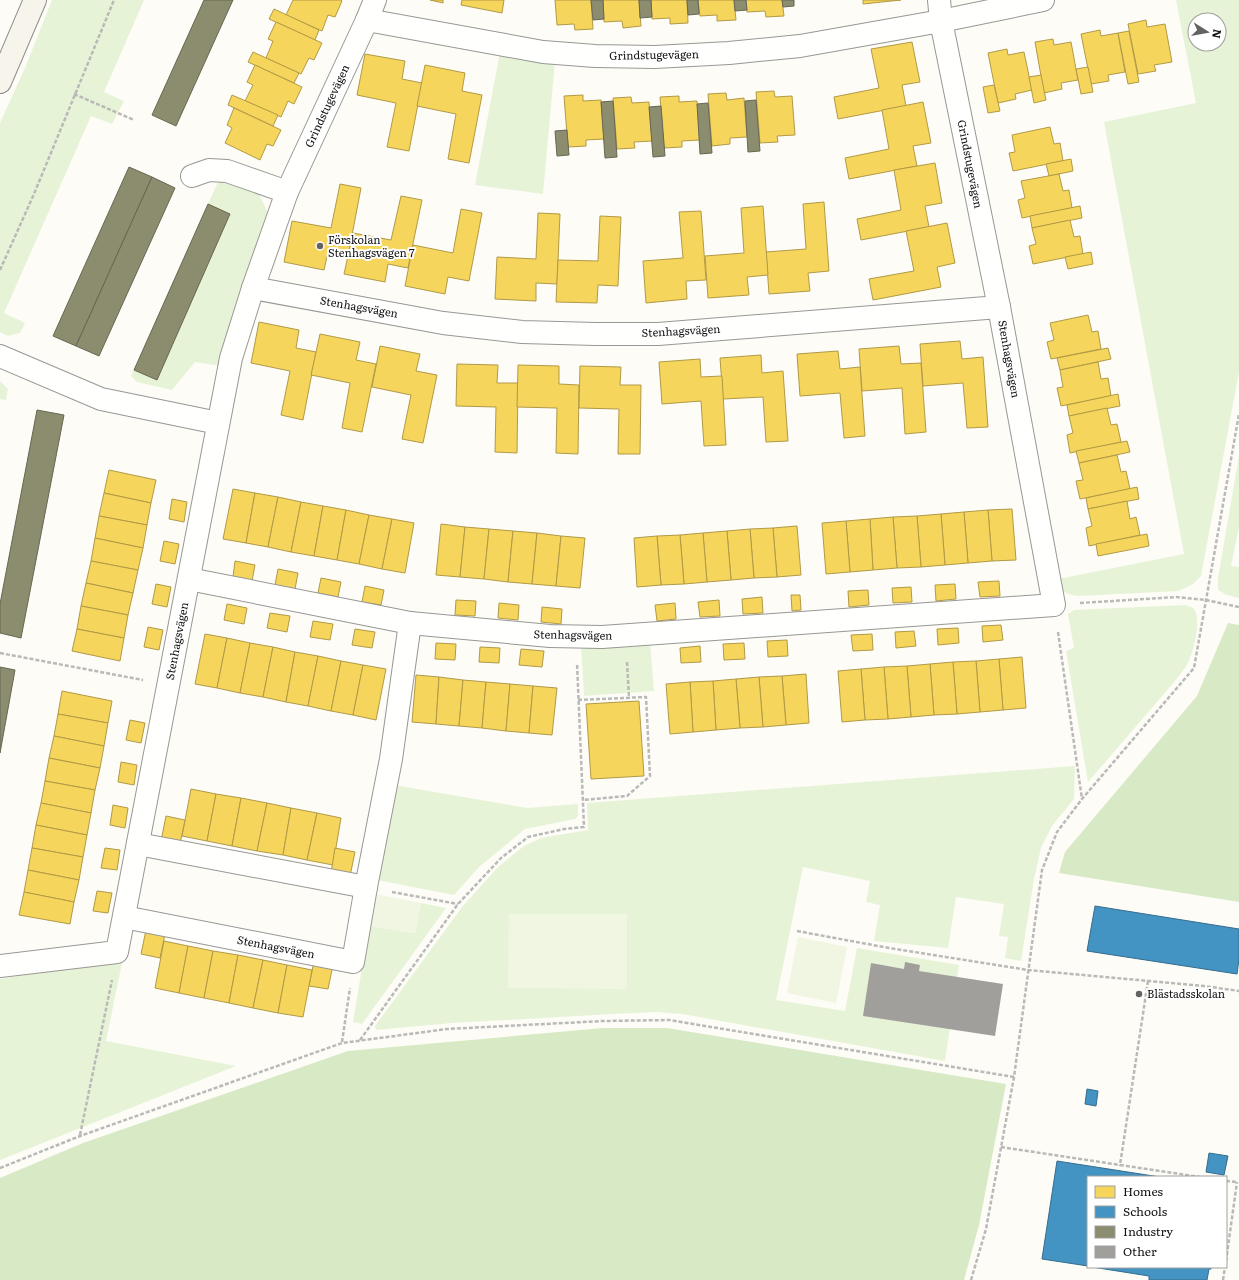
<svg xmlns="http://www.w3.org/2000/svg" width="1239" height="1280" font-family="Literata,serif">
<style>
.green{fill:#e7f3d7;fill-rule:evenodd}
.forest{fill:#d8eac5}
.pitch{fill:#f0f6e1}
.homes{fill:#f6d55c;stroke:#b19a46}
.schools{fill:#4393c3;stroke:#346c8e}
.industry{fill:#8c8c6e;stroke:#676752}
.building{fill:#a19f9c}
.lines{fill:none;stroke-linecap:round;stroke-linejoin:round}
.street-casing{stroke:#979795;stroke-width:24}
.secondary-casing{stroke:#8e8d8b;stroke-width:24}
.path{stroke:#b9b9b8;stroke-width:2.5;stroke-dasharray:4 2;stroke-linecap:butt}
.street{stroke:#fffffe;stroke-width:22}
.secondary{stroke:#f6f4eb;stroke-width:22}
.poi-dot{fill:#646362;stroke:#fff;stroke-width:1.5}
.labels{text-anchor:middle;stroke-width:4;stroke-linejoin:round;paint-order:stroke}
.street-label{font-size:11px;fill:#111;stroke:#fff}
.poi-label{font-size:11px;fill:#111;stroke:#fff;text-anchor:start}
</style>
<rect width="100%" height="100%" fill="#fdfcf7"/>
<g class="green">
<path d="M52 0H144L104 92 124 101 112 124 91 116 4 313 25 323 20 333 8 336 0 332V123L25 68Z"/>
<path d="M1176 0H1239V372L1201 576 1193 584 1179 591 1077 596C1064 593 1061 593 1058 579L1184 554 1104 122 1196 103ZM1195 20H1219V44H1195Z"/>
<path d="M500 52 555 61 543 194 475 185Z"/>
<path d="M232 181 259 194 269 215 222 366 195 362 172 390 137 382 131 376 134 370 157 380 230 214 208 204 218 182Z"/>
<path d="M0 381 8 389 6 400 0 399Z"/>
<path d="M1239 456V527L1231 566 1239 567V598L1227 595 1218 590V578Z"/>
<path d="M1185 605C1187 606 1192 607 1193 608 1203 617 1193 653 1188 663 1185 669 1179 675 1175 681L1088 782 1066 651 1074 648 1068 614 1074 610Z"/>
<path d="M650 642 654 691 584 696 581 645Z"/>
<path d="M1075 766 1074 799 1052 826 1041 848 1034 879 1021 961 1005 958 1008 937 999 936 1004 904 956 897 948 948 874 941 880 905 866 902 870 881 803 867 776 1000 845 1011 857 948 959 965 945 1061 682 1014 657 1012 632 1013 452 1023 376 1030 375 1026 462 907 499 866 524 846 541 838 588 830 587 803Z"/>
<path d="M394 785 527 808 578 804V816L575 819 525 829 479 867 454 895 377 880Z"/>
<path d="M421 903 446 908 362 1024 353 1022 369 926 415 933Z"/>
<path d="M123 958 106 1041 236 1066 0 1160V979Z"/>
</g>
<g class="forest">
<path d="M1228 623 1239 625V902L1059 873 1065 852 1197 696Z"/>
<path d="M603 1028H667L1006 1084 979 1225 964 1280H0V1178L83 1143 348 1051Z"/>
</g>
<g class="pitch">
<path d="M375 894 421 903 415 933 369 926Z"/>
<path d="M509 914H627V989L508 988Z"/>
<path d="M798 937 847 947 836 1003 787 993Z"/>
</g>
<g class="homes">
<path d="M293 0H341L342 1 335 17 328 15 322 31 286 15Z"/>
<path d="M430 0H443V3Z"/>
<path d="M462 0H504L502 13 461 5Z"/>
<path d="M555 0H591L593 29 575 30 574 24 557 25Z"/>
<path d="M603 0H639L641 26 623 28 622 21 604 22Z"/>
<path d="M651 0H687L688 23 670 24V18L652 19Z"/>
<path d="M698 0H734L736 20 717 21V15L700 16Z"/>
<path d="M746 0H782L784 16 766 17 765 11 747 12Z"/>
<path d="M863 0H901L863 4Z"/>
<path d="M274 9 319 30 315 40 269 19Z"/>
<path d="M1146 20 1147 27 1165 24 1172 62 1154 65 1156 71 1138 74 1128 24Z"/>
<path d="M276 22 322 43 314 60 309 58 301 74 266 58 273 41 268 39Z"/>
<path d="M1100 30 1101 36 1118 33 1125 72 1108 75 1109 81 1091 84 1081 34Z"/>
<path d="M1129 31 1139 82 1128 84 1118 33Z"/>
<path d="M1053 39 1054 45 1071 42 1078 80 1061 83 1062 89 1044 93 1035 42Z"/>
<path d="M912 42 920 82 902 85 906 106 838 119 834 97 879 88 871 49Z"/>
<path d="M1007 49 1008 55 1024 52 1032 90 1015 94 1016 99 998 103 988 53Z"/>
<path d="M253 52 299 73 294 83 248 62Z"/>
<path d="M365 54 405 61 402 79 422 83 409 151 387 147 396 103 357 95Z"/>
<path d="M255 65 302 87 294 104 288 101 281 117 245 101 253 85 247 82Z"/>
<path d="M425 65 465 73 462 91 482 95 469 163 448 159 456 114 417 106Z"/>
<path d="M1088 67 1093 92 1081 94 1076 69Z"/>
<path d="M1041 75 1046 100 1034 103 1029 77Z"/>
<path d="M994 85 1000 111 988 113 983 87Z"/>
<path d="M774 91 775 97 792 96 795 135 777 136 778 142 760 143 756 92Z"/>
<path d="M726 93 727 100 744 98 747 137 730 138V144L712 146 708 94Z"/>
<path d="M232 95 278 115 273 126 228 105Z"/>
<path d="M583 95V101L601 100 604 139 586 140V146L568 147 564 96Z"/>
<path d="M679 96V102L697 101 700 140 682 141V147L664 148 660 97Z"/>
<path d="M631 97 632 103 649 102 652 141 634 142 635 148 617 149 613 98Z"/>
<path d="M923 102 931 143 913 146 917 166 849 179 845 158 889 149 882 110Z"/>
<path d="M234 108 281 130 273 146 267 144 260 160 225 143 232 128 227 125Z"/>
<path d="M1050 127 1054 144 1060 143 1063 161 1013 171 1009 153 1015 152 1012 135Z"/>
<path d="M1071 159 1073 171 1049 176 1046 164Z"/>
<path d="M935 163 942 203 925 206 929 227 861 240 857 219 901 210 894 170Z"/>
<path d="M1059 174 1063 191 1069 190 1072 208 1022 218 1018 200 1025 198 1021 181Z"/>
<path d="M340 184 361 188 348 256 328 252 324 270 284 262 292 221 331 228Z"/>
<path d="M401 196 422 200 408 268 388 264 385 282 344 274 353 233 391 240Z"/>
<path d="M824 202 829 271 808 273 810 291 769 294 766 252 806 249 803 204Z"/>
<path d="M763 206 768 275 747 277 749 295 708 298 705 256 744 253 741 208Z"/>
<path d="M1080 206 1082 218 1032 228 1030 216Z"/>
<path d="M461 209 482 213 469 281 448 277 445 294 405 286 413 245 453 253Z"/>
<path d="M701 211 706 280 686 281 687 299 646 303 643 261 683 258 679 212Z"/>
<path d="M538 213 560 214 557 284 536 283V301L495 299 497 257 536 259Z"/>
<path d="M600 216 621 217 618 286 598 285 597 303 556 302 558 260 598 261Z"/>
<path d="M1070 220 1074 237 1080 236 1083 254 1033 264 1029 246 1036 244 1032 228Z"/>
<path d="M947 223 955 263 937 267 941 287 873 300 869 279 914 271 906 231Z"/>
<path d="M1091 252 1093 264 1068 269 1065 257Z"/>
<path d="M1088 315 1092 332 1098 331 1101 349 1051 359 1047 342 1054 340 1050 323Z"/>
<path d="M259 322 299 330 296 348 316 352 303 420 281 415 290 371 251 363Z"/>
<path d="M320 334 360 342 356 360 376 364 362 432 342 428 350 383 311 375Z"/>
<path d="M960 341 962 359 983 357 988 427 967 428 963 383 923 386 920 344Z"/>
<path d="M380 346 420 354 416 371 437 375 423 443 402 439 411 395 372 387Z"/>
<path d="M899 346 901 364 921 363 926 432 905 434 902 388 862 391 859 349Z"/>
<path d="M1108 348 1111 359 1060 370 1057 358Z"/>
<path d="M838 351 840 369 860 367 865 436 844 438 840 393 800 396 797 354Z"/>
<path d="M761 355 762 373 783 371 788 441 766 442 763 397 723 399 720 358Z"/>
<path d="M700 359 701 377 722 376 726 445 704 446 701 401 662 404 659 362Z"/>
<path d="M1098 362 1101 379 1108 378 1111 396 1061 406 1057 388 1063 387 1060 370Z"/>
<path d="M457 364 498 365 497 383H518L517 453 495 452 496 407 456 406Z"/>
<path d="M518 365 559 366V384L579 385 578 454 556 453 557 408 517 407Z"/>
<path d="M580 366 621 367 620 385H641L640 454H618L619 409 579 408Z"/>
<path d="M1118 394 1120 406 1069 416 1067 405Z"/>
<path d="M1107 408 1111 425 1117 424 1121 442 1070 453 1067 435 1073 433 1069 416Z"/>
<path d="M1127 441 1130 452 1079 463 1076 451Z"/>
<path d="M1117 455 1121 472 1126 471 1130 489 1080 499 1076 481 1083 480 1079 463Z"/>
<path d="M109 470 156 480 151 503 104 493Z"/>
<path d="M1137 487 1139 499 1088 509 1086 498Z"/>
<path d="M233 489 255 493 246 543 223 539Z"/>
<path d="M104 493 151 503 147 525 99 516Z"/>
<path d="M255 493 278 497 268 547 246 543Z"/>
<path d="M278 497 301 502 291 552 268 547Z"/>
<path d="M172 499 187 502 184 522 169 519Z"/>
<path d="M1127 501 1130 519 1136 517 1140 535 1089 546 1086 528 1092 526 1088 509Z"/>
<path d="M301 502 323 506 314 556 291 552Z"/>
<path d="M323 506 346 510 337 560 314 556Z"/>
<path d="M1012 509 1016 560 992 561 988 510Z"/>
<path d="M346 510 369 515 359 564 337 560Z"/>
<path d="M988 510 992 561 968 563 964 512Z"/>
<path d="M964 512 968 563 945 565 941 514Z"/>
<path d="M941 514 945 565 921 567 917 516Z"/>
<path d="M369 515 392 519 382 569 359 564Z"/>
<path d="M99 516 147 525 143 548 95 538Z"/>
<path d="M917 516 921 567 897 568 893 517Z"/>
<path d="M893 517 897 568 873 570 870 519Z"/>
<path d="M392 519 414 523 405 573 382 569Z"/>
<path d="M870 519 873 570 850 572 846 521Z"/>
<path d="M846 521 850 572 826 574 822 523Z"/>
<path d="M441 524 465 527 460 577 436 575Z"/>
<path d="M797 526 801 575 777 577 773 528Z"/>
<path d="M465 527 489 529 484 579 460 577Z"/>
<path d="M773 528 777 577 754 578 750 529Z"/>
<path d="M489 529 513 531 508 582 484 579Z"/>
<path d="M750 529 754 578 731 580 727 531Z"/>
<path d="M513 531 537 533 532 584 508 582Z"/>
<path d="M727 531 731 580 707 582 703 533Z"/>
<path d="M537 533 561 536 556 586 532 584Z"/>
<path d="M703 533 707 582 684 584 680 535Z"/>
<path d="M1147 534 1149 546 1098 556 1096 544Z"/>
<path d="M680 535 684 584 661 585 657 536Z"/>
<path d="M561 536 585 538 580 588 556 586Z"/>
<path d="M657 536 661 585 637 587 634 538Z"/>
<path d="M95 538 143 548 138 570 91 561Z"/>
<path d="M164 541 179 544 175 564 160 561Z"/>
<path d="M91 561 138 570 133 593 86 583Z"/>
<path d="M235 561 255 565 252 581 233 577Z"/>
<path d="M278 569 298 573 295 589 275 585Z"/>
<path d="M321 578 341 582 338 597 318 593Z"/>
<path d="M999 581 1000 596 980 597 978 582Z"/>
<path d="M86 583 133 593 128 615 81 606Z"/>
<path d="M156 584 171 587 167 607 152 604Z"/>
<path d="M955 584 956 599 936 601 935 585Z"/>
<path d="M365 586 384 590 381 605 362 602Z"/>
<path d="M911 587 912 602 893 603 892 588Z"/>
<path d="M868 590 869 605 849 607 848 591Z"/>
<path d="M791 595H800L801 610 792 611Z"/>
<path d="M762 597 763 613 743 614 742 599Z"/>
<path d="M456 600 476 601 475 616 455 615Z"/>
<path d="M719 600 720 616 700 617 698 602Z"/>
<path d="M499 603 519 605 518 620 498 618Z"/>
<path d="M675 603 676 619 657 621 655 605Z"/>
<path d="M227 604 247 608 244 624 224 620Z"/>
<path d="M81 606 128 615 124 638 77 629Z"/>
<path d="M542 607 562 609 561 624 541 622Z"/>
<path d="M270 613 290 616 287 632 267 628Z"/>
<path d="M313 621 333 624 330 640 310 637Z"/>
<path d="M1001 625 1003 640 983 642 982 626Z"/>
<path d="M148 627 163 630 159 650 144 647Z"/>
<path d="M958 628 959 643 938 645 937 629Z"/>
<path d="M77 629 124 638 120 661 72 651Z"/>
<path d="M355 629 375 632 372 648 352 645Z"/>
<path d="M914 631 916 646 896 648 895 632Z"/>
<path d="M205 634 227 638 217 688 195 684Z"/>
<path d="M872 634 873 650 853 651 851 635Z"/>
<path d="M227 638 250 643 240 693 217 688Z"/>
<path d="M787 640 788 656 768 657 767 641Z"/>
<path d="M250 643 273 647 263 697 240 693Z"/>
<path d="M436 643 456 644 455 660 435 659Z"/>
<path d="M744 643 745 659 724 660 723 644Z"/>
<path d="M700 646 701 662 681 663 680 648Z"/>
<path d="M273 647 295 652 286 702 263 697Z"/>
<path d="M480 647 500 648 499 663 479 662Z"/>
<path d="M521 649 544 651 542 667 519 665Z"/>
<path d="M295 652 318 656 308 706 286 702Z"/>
<path d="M318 656 341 661 331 711 308 706Z"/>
<path d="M1022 657 1026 708 1003 710 999 659Z"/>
<path d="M999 659 1003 710 980 712 976 661Z"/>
<path d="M341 661 363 665 353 715 331 711Z"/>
<path d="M976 661 980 712 957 714 953 662Z"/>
<path d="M953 662 957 714 934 715 930 664Z"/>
<path d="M930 664 934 715 911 717 907 666Z"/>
<path d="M363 665 386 669 376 720 353 715Z"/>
<path d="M907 666 911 717 888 719 884 667Z"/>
<path d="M884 667 888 719 865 720 861 669Z"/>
<path d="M861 669 865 720 842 722 838 671Z"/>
<path d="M806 674 809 723 786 725 782 676Z"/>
<path d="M416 675 439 677 436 724 412 722Z"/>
<path d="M782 676 786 725 763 727 759 677Z"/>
<path d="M439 677 463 680 459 726 436 724Z"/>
<path d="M759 677 763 727 740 728 736 679Z"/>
<path d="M736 679 740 728 716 730 713 681Z"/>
<path d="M463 680 486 682 482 728 459 726Z"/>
<path d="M713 681 716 730 693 732 690 682Z"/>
<path d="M486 682 510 684 506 731 482 728Z"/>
<path d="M690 682 693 732 670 734 666 684Z"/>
<path d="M510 684 533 686 529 733 506 731Z"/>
<path d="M533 686 557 688 552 735 529 733Z"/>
<path d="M62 691 112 701 108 723 58 714Z"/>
<path d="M639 701 644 776 591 779 586 704Z"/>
<path d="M58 714 108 723 104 746 54 736Z"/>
<path d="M130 720 145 723 141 743 126 740Z"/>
<path d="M54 736 104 746 100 768 49 758Z"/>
<path d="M49 758 100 768 95 790 45 781Z"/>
<path d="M121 762 137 765 134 785 118 782Z"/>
<path d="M45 781 95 790 91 813 41 803Z"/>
<path d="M191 789 216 794 207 841 182 836Z"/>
<path d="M216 794 241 798 232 846 207 841Z"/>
<path d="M241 798 267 803 257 851 232 846Z"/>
<path d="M41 803 91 813 87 835 36 825Z"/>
<path d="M267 803 291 808 283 855 257 851Z"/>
<path d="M113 805 128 808 125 828 110 825Z"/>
<path d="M291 808 317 813 307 860 283 855Z"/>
<path d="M317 813 341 818 333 865 307 860Z"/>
<path d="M166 816 185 820 180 844 161 841Z"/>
<path d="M36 825 87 835 83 857 32 848Z"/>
<path d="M32 848 83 857 79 880 28 870Z"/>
<path d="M105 848 120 850 117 870 101 868Z"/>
<path d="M335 848 355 852 350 876 331 873Z"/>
<path d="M28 870 79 880 74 902 24 892Z"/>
<path d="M97 891 112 893 108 913 93 911Z"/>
<path d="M24 892 74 902 70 924 19 915Z"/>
<path d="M146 930 165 934 160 958 141 954Z"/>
<path d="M164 941 188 946 179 993 155 988Z"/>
<path d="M188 946 213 951 204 998 179 993Z"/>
<path d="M213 951 238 955 229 1003 204 998Z"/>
<path d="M238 955 263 960 253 1008 229 1003Z"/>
<path d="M263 960 287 965 278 1013 253 1008Z"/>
<path d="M314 961 333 965 328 989 309 986Z"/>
<path d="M287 965 312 970 303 1017 278 1013Z"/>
</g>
<g class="schools">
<path d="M1095 906 1239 929V959L1237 974 1087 951Z"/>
<path d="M1087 1089 1098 1091 1096 1106 1085 1104Z"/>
<path d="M1209 1153 1228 1156 1224 1175 1206 1172Z"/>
<path d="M1057 1161 1160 1177H1088V1266L1042 1259Z"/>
<path d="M1092 1267H1211V1269H1209L1207 1280H1149V1276Z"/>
</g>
<g class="industry">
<path d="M204 0H233L176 126 152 115Z"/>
<path d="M591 0H603L604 19 593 20Z"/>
<path d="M639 0H651L652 17 640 18Z"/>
<path d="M687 0H698L699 14 688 15Z"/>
<path d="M734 0H746L747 10 735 11Z"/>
<path d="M782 0H794V6L783 7Z"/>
<path d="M756 100 760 151 748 152 745 101Z"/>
<path d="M613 101 617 157 605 158 601 102Z"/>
<path d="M708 103 712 153 700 154 697 104Z"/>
<path d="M661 106 665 156 653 157 649 107Z"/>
<path d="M567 130 569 155 557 156 555 131Z"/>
<path d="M129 167 152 177 76 346 53 336Z"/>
<path d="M152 177 175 188 99 356 76 346Z"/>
<path d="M208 204 230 214 157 380 134 370Z"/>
<path d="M37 410 64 415 21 638 0 633V604Z"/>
<path d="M0 667 15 670 0 753Z"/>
</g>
<path class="building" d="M905 962 920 965 919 971 1003 984 995 1036 863 1016 871 963 904 969Z"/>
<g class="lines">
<g class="street-casing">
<g id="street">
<path d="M367 20 375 0"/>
<path d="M192 176 209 170 227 171 287 192"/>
<path d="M253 288 443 323 522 332 596 334H658L999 307"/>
<path d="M0 356 101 399 218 423"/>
<path d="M189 579 410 623 550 636 602 637 1054 605 999 307 941 21 1043 0"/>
<path d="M138 844 366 887 391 759 410 623"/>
<path d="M124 917 353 962 366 887"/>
<path d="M0 966 117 952 231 358 253 288 287 192 367 20 543 52 595 56 655 57 729 53 800 46 941 21 939 0"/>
</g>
</g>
<g class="secondary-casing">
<path id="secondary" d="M0 82 35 0"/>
</g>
<g class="path">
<path d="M74 94 134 120"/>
<path d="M0 270 34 194 114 0"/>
<path d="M1080 603 1176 597 1206 600 1239 607"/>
<path d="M1058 632 1082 799"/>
<path d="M0 653 143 680"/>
<path d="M627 662 629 697"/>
<path d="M578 700 646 697 650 776 627 796 583 800"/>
<path d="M392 892 458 904"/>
<path d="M797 931 889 948 1028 970 1204 986 1239 991"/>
<path d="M1148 981 1120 1165 1200 1177"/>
<path d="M360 1040 458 904 501 858 528 837 564 829 584 827 577 663"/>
<path d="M342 1042 350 988"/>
<path d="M80 1135 112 980"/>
<path d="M1001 1147 1120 1165"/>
<path d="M0 1168 80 1136 342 1043 447 1029 603 1021 669 1020 1014 1077"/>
<path d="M1226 1181 1237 1182"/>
<path d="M1226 1261 1237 1182"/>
<path d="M971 1280 986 1229 1014 1077 1042 870 1057 832 1082 799 1194 668 1239 414"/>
<path d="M1223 1280 1225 1267"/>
</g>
<use href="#street" class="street"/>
<use href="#secondary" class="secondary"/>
</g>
<g class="poi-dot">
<circle cx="320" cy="246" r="4"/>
<circle cx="1139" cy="994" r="4"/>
</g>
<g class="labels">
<g class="street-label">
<text transform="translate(654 55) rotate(-1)" y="4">Grindstugevägen</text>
<text transform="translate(327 106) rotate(-65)" y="4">Grindstugevägen</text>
<text transform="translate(970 164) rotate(79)" y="4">Grindstugevägen</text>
<text transform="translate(359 307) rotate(10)" y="4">Stenhagsvägen</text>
<text transform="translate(681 331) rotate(-3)" y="4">Stenhagsvägen</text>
<text transform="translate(1009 359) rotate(80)" y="4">Stenhagsvägen</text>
<text transform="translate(573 635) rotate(1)" y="4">Stenhagsvägen</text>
<text transform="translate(177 641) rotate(-79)" y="4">Stenhagsvägen</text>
<text transform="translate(276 947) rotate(11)" y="4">Stenhagsvägen</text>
</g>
<g class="poi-label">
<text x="328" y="244">Förskolan<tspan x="328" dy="13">Stenhagsvägen 7</tspan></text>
<text x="1147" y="998">Blästadsskolan</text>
</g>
</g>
<rect x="1087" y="1176" width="140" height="92" fill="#ffffff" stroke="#a0a0a0"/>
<rect x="1095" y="1186" width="20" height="12" fill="#f6d55c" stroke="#a0a0a0"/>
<text x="1123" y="1196" font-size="12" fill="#111111">Homes</text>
<rect x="1095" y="1206" width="20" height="12" fill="#4393c3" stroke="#a0a0a0"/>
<text x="1123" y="1216" font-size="12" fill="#111111">Schools</text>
<rect x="1095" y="1226" width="20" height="12" fill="#8c8c6e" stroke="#a0a0a0"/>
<text x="1123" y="1236" font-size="12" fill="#111111">Industry</text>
<rect x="1095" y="1246" width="20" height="12" fill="#a19f9c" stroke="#a0a0a0"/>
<text x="1123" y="1256" font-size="12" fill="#111111">Other</text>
<g transform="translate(1207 32) rotate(101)"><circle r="19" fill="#ffffff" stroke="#a0a0a0"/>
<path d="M0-3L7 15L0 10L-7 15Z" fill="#646362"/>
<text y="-6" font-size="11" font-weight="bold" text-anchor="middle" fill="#111111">N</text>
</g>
</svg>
